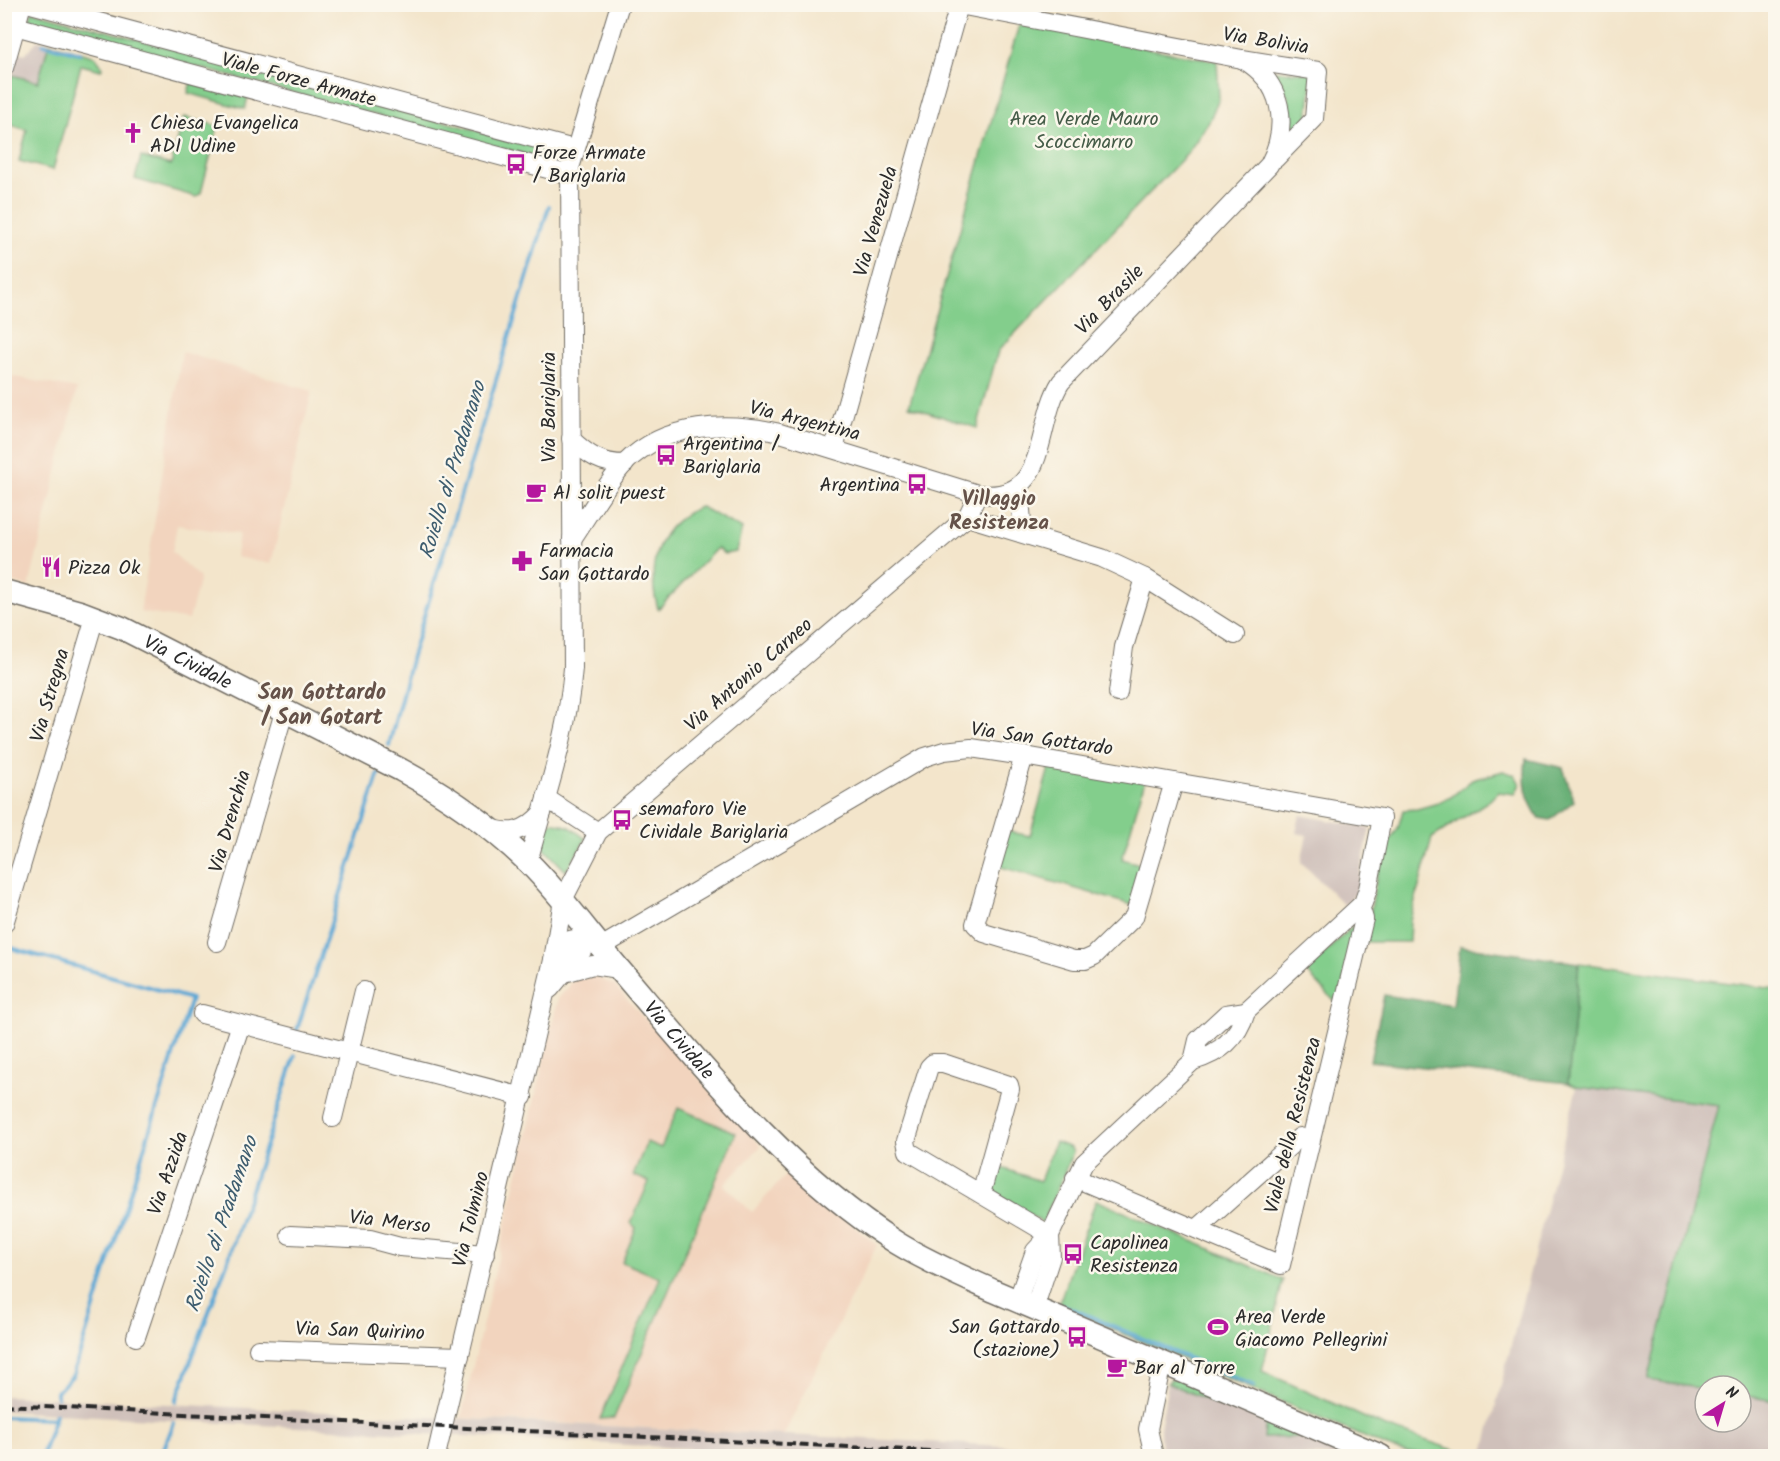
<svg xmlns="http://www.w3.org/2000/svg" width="1780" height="1461" font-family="Kalam,sans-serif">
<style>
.built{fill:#f2d4be}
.industrial{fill:#cfc0ba}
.green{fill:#83ce8c;stroke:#577c5c;stroke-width:1.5}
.forest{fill:#6ab178;stroke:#4a6e52;stroke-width:1.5}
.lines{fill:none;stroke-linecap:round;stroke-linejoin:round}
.stream{stroke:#5ba7d4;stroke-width:4}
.minor-casing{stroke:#716c63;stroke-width:20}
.major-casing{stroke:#716c63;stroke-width:25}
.minor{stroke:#fff;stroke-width:18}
.major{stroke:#fff;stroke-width:22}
.rail{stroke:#2b2b2b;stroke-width:4;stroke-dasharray:9 4.5;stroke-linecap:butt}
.labels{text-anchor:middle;stroke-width:5;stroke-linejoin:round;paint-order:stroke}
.street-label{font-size:20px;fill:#2b2b2b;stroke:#fbf7ec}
.park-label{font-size:20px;fill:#455c48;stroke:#fbf7ec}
.poi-label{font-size:20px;fill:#2b2b2b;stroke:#fbf7ec;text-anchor:start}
.water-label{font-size:21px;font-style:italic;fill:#3e5d6f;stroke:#fbf7ec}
.neighbourhood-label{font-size:21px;font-weight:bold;fill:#655249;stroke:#fbf7ec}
.quarter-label{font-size:22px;font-weight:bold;fill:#655249;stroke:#fbf7ec}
</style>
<rect width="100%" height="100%" fill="#fbf7ec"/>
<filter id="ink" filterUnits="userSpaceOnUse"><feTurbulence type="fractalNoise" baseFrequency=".0167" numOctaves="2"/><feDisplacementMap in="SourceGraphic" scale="12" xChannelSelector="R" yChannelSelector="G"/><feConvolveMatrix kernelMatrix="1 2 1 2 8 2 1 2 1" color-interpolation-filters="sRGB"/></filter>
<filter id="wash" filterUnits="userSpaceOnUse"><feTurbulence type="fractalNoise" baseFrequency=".008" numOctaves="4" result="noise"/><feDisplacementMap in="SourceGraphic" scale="24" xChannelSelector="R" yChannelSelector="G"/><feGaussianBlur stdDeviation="1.35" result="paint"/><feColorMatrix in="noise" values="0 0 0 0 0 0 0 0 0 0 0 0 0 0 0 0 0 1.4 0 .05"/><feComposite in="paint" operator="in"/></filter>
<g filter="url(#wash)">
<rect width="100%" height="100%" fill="#f3e5cb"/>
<g class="built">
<path d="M182 352 312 391 271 564 236 557 239 534 177 525 172 552 200 578 189 620 140 612Z"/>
<path d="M4 375 77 389 29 587 5 580Z"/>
<path d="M594 976 614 985 761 1146 724 1185 752 1212 788 1173 877 1245 784 1435 461 1418 558 999 574 980Z"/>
</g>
<g class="industrial">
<path d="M38 40 49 43 38 82 12 75 18 52 25 54Z"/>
<path d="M1300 815 1370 828 1356 893 1344 905 1301 862 1307 835 1296 833Z"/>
<path d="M1577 1087 1720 1104 1648 1380 1705 1389V1422H1741V1395L1775 1401V1456H1508L1484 1452Z"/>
<path d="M1168 1383 1218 1405 1249 1412 1330 1443 1329 1450 1345 1456H1161L1160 1429Z"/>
<path d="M5 1396 988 1445 1140 1456H855L772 1453 5 1411Z"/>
</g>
<g class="green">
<path d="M32 11 558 152 555 163 29 22Z"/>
<path d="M1019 25 1217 61 1219 98 1209 122 1187 154 998 351 977 428 909 406Z"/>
<path d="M49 43 96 57 102 67 101 70 81 65 53 170 19 161 27 130 5 123V104L12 75 38 82Z"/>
<path d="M1274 71 1313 73 1308 117 1296 131 1293 128 1288 97Z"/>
<path d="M191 82 248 97 245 109 188 93Z"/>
<path d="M184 117 218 126 201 193 196 197 135 179 141 157 171 165Z"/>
<path d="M701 507 742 529 736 552 724 554 717 548 658 609C648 575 652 537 684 516 690 512 694 508 701 507Z"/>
<path d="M1051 761 1146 777 1122 859 1150 867 1139 907 991 864 1001 830 1030 836Z"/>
<path d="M1503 771 1515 775 1520 784 1515 794 1498 792 1490 800 1432 838 1410 920 1409 942H1365L1381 853 1398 828 1403 810 1417 809 1438 803 1451 797 1472 780Z"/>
<path d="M553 822 570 827 586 839 566 871 539 843 545 827Z"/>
<path d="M1359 920 1339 1006 1306 971Z"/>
<path d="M1579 963 1775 989V1401L1741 1395V1386H1705V1389L1648 1380 1719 1105 1577 1087 1568 1083Z"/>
<path d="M678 1108 736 1133 614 1418 600 1419 660 1278 622 1262 636 1228 631 1223 649 1182 633 1175 647 1142 661 1148Z"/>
<path d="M1055 1142 1071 1148 1073 1152 1043 1223 992 1193 999 1167 1040 1181Z"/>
<path d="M1096 1200 1283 1280 1262 1371 1383 1426 1457 1451 1508 1456 1407 1453 1390 1448 1058 1306Z"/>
<path d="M1179 1379 1302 1430 1305 1437 1264 1438 1266 1420 1262 1416 1218 1405 1168 1383 1170 1380Z"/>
</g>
<g class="forest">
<path d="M1526 759 1563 768 1574 801 1550 820 1539 818C1526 800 1523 782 1526 759Z"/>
<path d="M1460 946 1579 963 1568 1083 1370 1061 1384 995 1453 1005Z"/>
</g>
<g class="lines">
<g class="stream">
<path d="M89 6V4"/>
<path d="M43 44 80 53"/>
<path d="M389 745 412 656 549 206"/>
<path d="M4 946 191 999 73 1375 57 1392V1398"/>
<path d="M297 1030 379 773"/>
<path d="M1063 1305 1254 1386"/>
<path d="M176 1401 228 1260 295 1056"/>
<path d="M4 1417 55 1419"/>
<path d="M42 1456 56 1414"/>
<path d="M161 1456 174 1423"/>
</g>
</g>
</g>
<g filter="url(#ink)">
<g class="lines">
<g class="minor-casing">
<g id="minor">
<path d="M31 4 574 149"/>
<path d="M4 23 570 175"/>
<path d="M4 68 22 4"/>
<path d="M571 439C588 455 601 464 625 464"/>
<path d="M834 449 959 5 1242 59 1318 71 1314 119 1275 159"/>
<path d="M1019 487 1023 533"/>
<path d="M967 517 1102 558 1145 578 1235 635"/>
<path d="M572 539C589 514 605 485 625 463 666 422 728 421 780 433L978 494C1050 504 1034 424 1061 382L1269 165C1290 125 1283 82 1242 59"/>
<path d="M1118 693 1124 647 1145 578"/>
<path d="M1024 756 975 924 984 933 1074 960H1085L1094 956 1134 917 1174 782"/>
<path d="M546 798 598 832"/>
<path d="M488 827C511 836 526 831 542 813"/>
<path d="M528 862C545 799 568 734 573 668L570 168 620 4"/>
<path d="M4 924 95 617"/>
<path d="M217 942 284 712"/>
<path d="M601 947 925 757 944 751 971 748 1024 756 1382 818 1368 889 1363 903 1246 1011C1238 1039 1220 1053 1193 1061L1084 1163 1050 1235 1035 1251 1017 1302"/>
<path d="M553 960 563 900 598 832 967 517 978 494"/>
<path d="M564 973 593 965 619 969"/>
<path d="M550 989 582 951 591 935"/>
<path d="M202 1014 523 1097"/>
<path d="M1193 1061 1198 1040 1226 1014 1246 1011"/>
<path d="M333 1118 364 991"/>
<path d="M1075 1178 1281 1265 1364 919 1360 906"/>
<path d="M981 1194 1010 1089 1009 1085 943 1063H933L929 1067 906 1141 908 1151 1050 1235"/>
<path d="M1197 1229 1300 1137"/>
<path d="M290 1235 370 1239 400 1247 485 1254"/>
<path d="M1034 1309 1051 1257 1050 1235"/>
<path d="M136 1337 241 1024"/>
<path d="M258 1349 460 1356"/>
<path d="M436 1456 553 960 570 940 591 935"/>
<path d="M1154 1456 1148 1429 1162 1363"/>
</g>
</g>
<g class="major-casing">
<g id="major">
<path id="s1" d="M4 591 80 612 122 628 401 770C447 795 491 826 529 863 564 898 593 939 626 977 707 1072 790 1175 897 1243 928 1262 961 1276 994 1291L1381 1456"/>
</g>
</g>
<use href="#minor" class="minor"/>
<use href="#major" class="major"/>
<path class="rail" d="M4 1405 1030 1456"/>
</g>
</g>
<defs>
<g id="church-bare" transform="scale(1.62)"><path d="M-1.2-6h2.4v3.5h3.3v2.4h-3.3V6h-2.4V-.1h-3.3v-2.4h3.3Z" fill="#b5179e" stroke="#fbf7ec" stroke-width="2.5" paint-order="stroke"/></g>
<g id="bus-bare" transform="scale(1.62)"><path d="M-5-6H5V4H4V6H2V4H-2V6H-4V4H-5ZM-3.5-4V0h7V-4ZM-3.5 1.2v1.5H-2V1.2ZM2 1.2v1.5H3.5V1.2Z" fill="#b5179e" stroke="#fbf7ec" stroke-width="2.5" paint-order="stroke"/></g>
<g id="cafe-bare" transform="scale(1.62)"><path d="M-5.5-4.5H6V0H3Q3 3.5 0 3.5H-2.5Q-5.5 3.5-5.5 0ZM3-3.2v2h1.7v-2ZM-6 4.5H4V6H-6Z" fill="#b5179e" stroke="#fbf7ec" stroke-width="2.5" paint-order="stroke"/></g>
<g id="pharmacy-bare" transform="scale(1.62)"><path d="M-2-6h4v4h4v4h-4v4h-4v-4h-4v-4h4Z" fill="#b5179e" stroke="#fbf7ec" stroke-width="2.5" paint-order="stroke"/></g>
<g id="restaurant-bare" transform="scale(1.62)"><path d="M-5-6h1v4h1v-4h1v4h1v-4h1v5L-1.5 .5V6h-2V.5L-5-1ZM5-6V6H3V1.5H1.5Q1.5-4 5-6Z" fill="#b5179e" stroke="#fbf7ec" stroke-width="2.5" paint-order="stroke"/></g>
<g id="stadium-bare" transform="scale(1.62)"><path d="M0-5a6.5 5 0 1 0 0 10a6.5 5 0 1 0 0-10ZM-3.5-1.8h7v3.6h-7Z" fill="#b5179e" stroke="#fbf7ec" stroke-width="2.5" paint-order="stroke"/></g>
</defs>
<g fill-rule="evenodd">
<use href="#church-bare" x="133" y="133"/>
<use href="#bus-bare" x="516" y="164"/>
<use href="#bus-bare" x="666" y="455"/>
<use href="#bus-bare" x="917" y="484"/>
<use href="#cafe-bare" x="536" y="492"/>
<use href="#pharmacy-bare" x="522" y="561"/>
<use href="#restaurant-bare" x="51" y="567"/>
<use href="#bus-bare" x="622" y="820"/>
<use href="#bus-bare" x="1073" y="1254"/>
<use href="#stadium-bare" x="1218" y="1327"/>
<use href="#bus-bare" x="1077" y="1337"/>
<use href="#cafe-bare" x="1117" y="1367"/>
</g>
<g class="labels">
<g class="street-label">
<text transform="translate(1266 40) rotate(9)" y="7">Via Bolivia</text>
<text transform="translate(299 79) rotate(15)" y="7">Viale Forze Armate</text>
<text transform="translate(875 221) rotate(-74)" y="7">Via Venezuela</text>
<text transform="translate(1109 299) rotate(-46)" y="7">Via Brasile</text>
<text transform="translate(548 407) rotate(-90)" y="7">Via Bariglaria</text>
<text transform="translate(805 420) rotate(14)" y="7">Via Argentina</text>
<text dy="7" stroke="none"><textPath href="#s1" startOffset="198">Via Cividale</textPath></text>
<text transform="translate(748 674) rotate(-41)" y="7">Via Antonio Carneo</text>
<text transform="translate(49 695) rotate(-74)" y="7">Via Stregna</text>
<text transform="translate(1042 738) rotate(8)" y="7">Via San Gottardo</text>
<text transform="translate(229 821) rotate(-74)" y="7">Via Drenchia</text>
<text dy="7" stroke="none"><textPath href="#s1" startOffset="828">Via Cividale</textPath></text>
<text transform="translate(1292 1125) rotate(-76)" y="7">Viale della Resistenza</text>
<text transform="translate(167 1173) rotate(-71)" y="7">Via Azzida</text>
<text transform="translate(470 1219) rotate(-76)" y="7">Via Tolmino</text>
<text transform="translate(390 1221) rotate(7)" y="7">Via Merso</text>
<text transform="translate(360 1330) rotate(2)" y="7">Via San Quirino</text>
</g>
<g class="park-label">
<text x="1084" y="125">Area Verde Mauro<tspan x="1084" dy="23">Scoccimarro</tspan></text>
</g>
<g class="poi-label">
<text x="150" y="129">Chiesa Evangelica<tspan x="150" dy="23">ADI Udine</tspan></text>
<text x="533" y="159">Forze Armate<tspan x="533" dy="23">/ Bariglaria</tspan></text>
<text x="683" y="450">Argentina /<tspan x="683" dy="23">Bariglaria</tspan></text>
<text x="900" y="491" text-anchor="end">Argentina</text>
<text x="553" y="499">Al solit puest</text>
<text x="539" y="557">Farmacia<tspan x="539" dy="23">San Gottardo</tspan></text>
<text x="68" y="574">Pizza Ok</text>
<text x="639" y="815">semaforo Vie<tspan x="639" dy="23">Cividale Bariglaria</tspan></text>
<text x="1090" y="1249">Capolinea<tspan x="1090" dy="23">Resistenza</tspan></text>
<text x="1235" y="1323">Area Verde<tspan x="1235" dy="23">Giacomo Pellegrini</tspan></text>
<text x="1060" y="1333" text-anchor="end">San Gottardo<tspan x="1060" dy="23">(stazione)</tspan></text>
<text x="1134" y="1374">Bar al Torre</text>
</g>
<g class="water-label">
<text transform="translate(452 470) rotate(-73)" y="7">Roiello di Pradamano</text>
<text transform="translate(221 1224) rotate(-71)" y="7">Roiello di Pradamano</text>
</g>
<g class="neighbourhood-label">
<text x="999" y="505">Villaggio<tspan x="999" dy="24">Resistenza</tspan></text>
</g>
<g class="quarter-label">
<text x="322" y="699">San Gottardo<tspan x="322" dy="25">/ San Gotart</tspan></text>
</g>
</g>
<rect width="1780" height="1461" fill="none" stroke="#fbf7ec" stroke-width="24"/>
<g transform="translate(1723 1404) rotate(37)"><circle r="28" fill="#fbf7ec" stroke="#a8a59f" stroke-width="1.5"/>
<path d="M0-4.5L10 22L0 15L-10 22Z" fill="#b5179e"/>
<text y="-9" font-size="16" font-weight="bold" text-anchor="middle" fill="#2b2b2b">N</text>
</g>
</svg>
